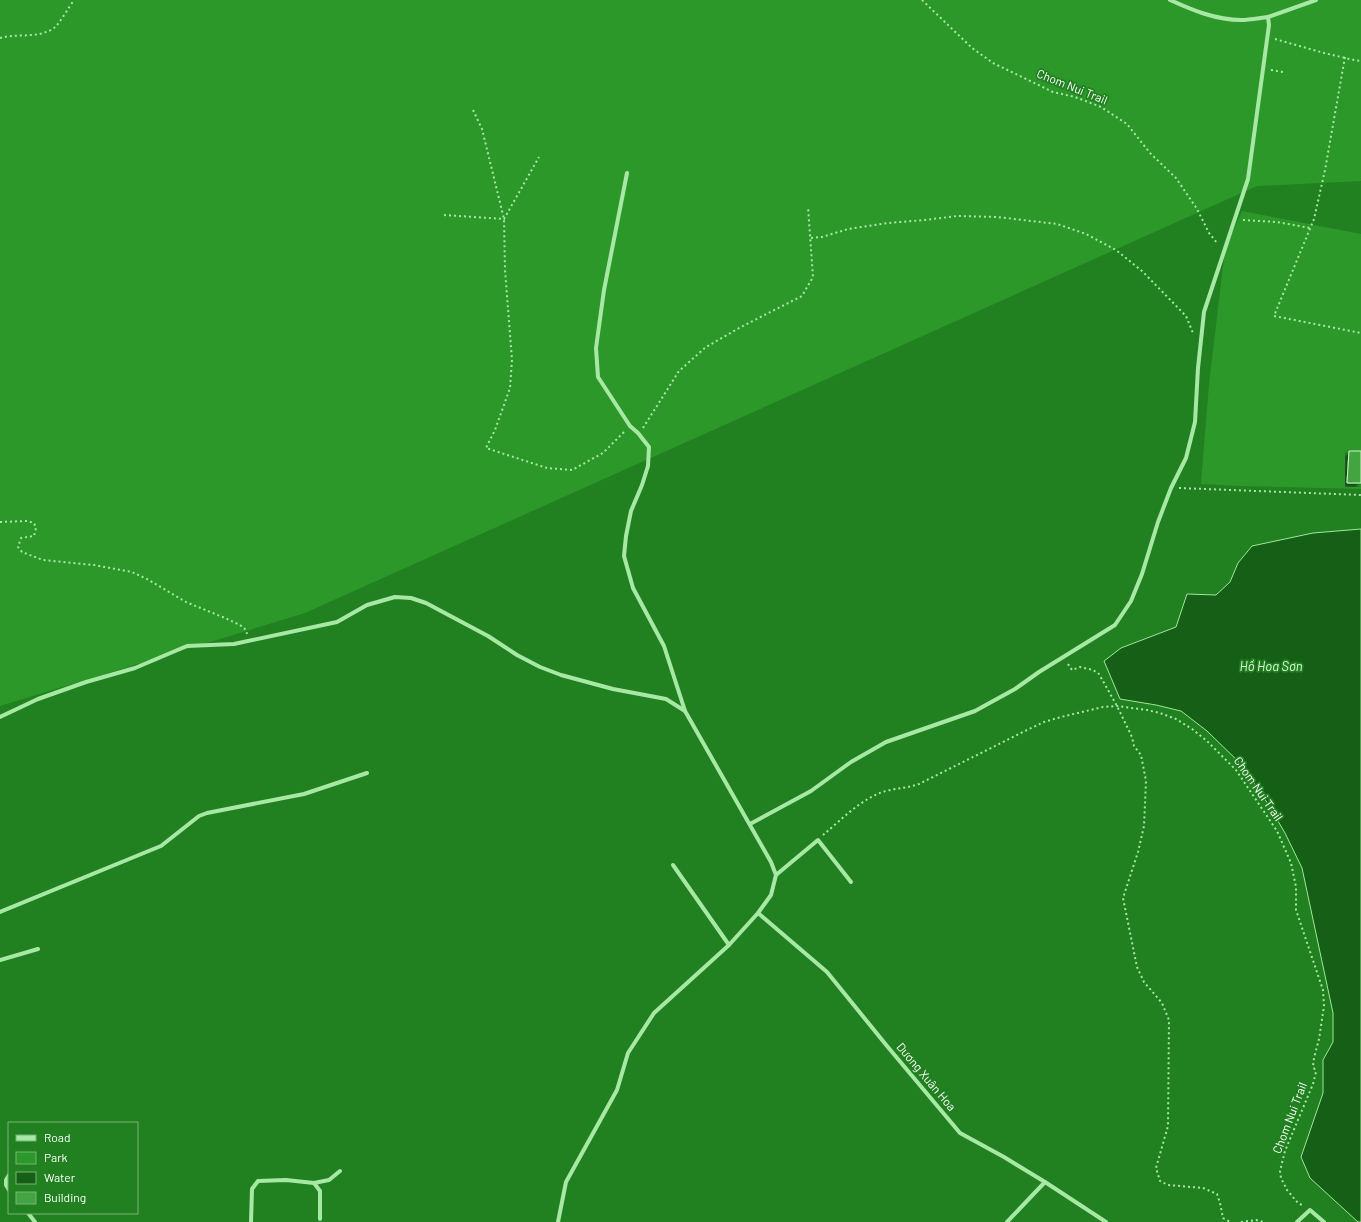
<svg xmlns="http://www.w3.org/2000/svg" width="1361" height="1222" font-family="Barlow,sans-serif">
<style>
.green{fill:#2c982a}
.water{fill:#165f16;stroke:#9ce999}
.building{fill:#42a541;stroke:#caf6c9;filter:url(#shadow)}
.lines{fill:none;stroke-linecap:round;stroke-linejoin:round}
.path{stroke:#a7e8a5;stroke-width:2;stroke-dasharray:2 3;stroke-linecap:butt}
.street{stroke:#a7e8a5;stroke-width:4}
.labels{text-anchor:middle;stroke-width:3.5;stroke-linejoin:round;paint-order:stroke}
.street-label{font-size:12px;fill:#fff;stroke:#218020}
.water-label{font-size:13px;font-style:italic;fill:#e0f9df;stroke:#218020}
</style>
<defs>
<filter id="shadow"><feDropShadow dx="-3.5" dy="3.5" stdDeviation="2" flood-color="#0009"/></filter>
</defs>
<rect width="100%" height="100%" fill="#218020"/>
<g class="green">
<path d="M0 0H1361V181L1257 186 305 613 0 706Z"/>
<path d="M1242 211 1361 234V489L1240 486 1201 484 1209 384 1225 250Z"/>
</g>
<path class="water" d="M1361 529V1222H1358L1310 1178 1301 1157 1323 1093V1060L1333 1042V1013L1302 868 1285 833 1268 804 1243 766 1207 731 1181 711 1156 705 1120 699 1104 661 1121 648 1176 627 1187 594 1216 595 1230 582 1238 563 1252 546 1313 533Z"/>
<path class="building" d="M1349 451H1361V483H1347Z"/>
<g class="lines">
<g class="path">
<path d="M922 0 972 48 993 63 1053 92 1075 97 1101 107 1127 124 1150 153 1176 178 1197 209 1209 233 1218 244"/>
<path d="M0 38C18 33 38 39 54 28 60 23 69 7 74 0"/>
<path d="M1275 39 1324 53 1354 60 1361 61"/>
<path d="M1345 57 1325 170 1314 219 1274 316 1361 333"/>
<path d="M1271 70 1283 72"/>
<path d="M473 110 482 129 504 219 505 270 512 360 510 388 495 430 486 448 547 468 572 470 603 453 625 431"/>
<path d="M444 215 504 219 539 157"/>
<path d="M1243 220 1277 222 1310 228"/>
<path d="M811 238 822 237 848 229 888 223 925 220 957 216 997 217 1057 224 1086 234 1116 250 1142 271 1186 316 1193 333"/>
<path d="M643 428 679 371 706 347 741 327 802 296 813 277 808 207"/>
<path d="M1179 488 1361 495"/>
<path d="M0 522 27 521 34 523 36 528 34 536 21 538 18 547 22 552 43 560 94 565 132 572 147 579 186 602 225 618 240 625 246 630 247 634"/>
<path d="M1068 664 1072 670 1080 667 1093 670 1099 674 1117 706 1132 737 1134 746 1141 755 1146 781 1144 826 1138 852 1123 898 1137 967 1144 982 1162 1003 1169 1020 1168 1126 1156 1168 1160 1181 1168 1185 1203 1188 1217 1194 1220 1203 1223 1218 1230 1222"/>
<path d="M823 835C841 820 863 797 886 791 897 788 908 788 919 784L1027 730 1044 722 1061 717 1103 707 1117 706 1147 710 1160 713 1176 719 1192 729 1207 741 1236 770 1277 831 1291 863 1296 887V910L1323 990 1324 1006 1319 1039 1314 1058 1313 1066 1316 1072 1313 1084 1285 1151 1280 1171 1281 1178 1287 1190 1298 1203 1304 1206"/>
<path d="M1241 1222 1256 1220 1264 1222"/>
</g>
<g class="street">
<path d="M1268 17 1316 0"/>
<path d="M627 173 604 290 596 348 598 377 630 426 638 433 649 447 648 466 642 485 631 511 626 536 624 556 633 588 664 646 685 711"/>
<path d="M0 717 38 699 86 682 135 668 187 646 234 644 337 622 367 605 395 597 411 598 426 603 488 636 517 655 540 667 561 675 613 689 666 699 685 711 771 862 776 875 771 895 758 913 729 945 654 1013 628 1053 617 1090 566 1182 558 1222"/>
<path d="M750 824 811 791 851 762 886 742 975 711 1015 689 1039 672 1115 625 1131 601 1142 574 1158 522 1171 488 1186 458 1195 422 1198 368 1204 312 1248 179 1269 25 1268 17C1259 18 1250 20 1241 20 1216 20 1192 10 1170 0"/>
<path d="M673 865 729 945"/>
<path d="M776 875 818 840 851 882"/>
<path d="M0 912 156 848 161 846 199 816 207 813 304 794 367 773"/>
<path d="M758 913 827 972 887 1046 960 1133 1004 1157 1045 1182 1106 1222"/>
<path d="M0 960 38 949"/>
<path d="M9 1175 6 1180V1185L9 1190"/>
<path d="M314 1183 320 1191V1219"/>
<path d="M28 1213 35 1222"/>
<path d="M251 1222 252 1189 258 1181 286 1180 314 1183 329 1180 340 1171"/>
<path d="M1007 1222 1045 1182"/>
<path d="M1297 1222 1310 1210 1324 1222"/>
</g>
</g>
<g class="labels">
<g class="street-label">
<text transform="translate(1072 87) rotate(22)" y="4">Chom Nui Trail</text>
<text transform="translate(1258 789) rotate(55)" y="4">Chom Nui Trail</text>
<text transform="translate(926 1077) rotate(50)" y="4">Dương Xuân Hoa</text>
<text transform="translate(1290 1118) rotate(-69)" y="4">Chom Nui Trail</text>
</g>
<g class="water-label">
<text x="1271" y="671">Hồ Hoa Sơn</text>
</g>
</g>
<rect x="8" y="1122" width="130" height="92" fill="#218020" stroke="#7ab379"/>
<rect x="16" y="1135" width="20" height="6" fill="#a7e8a5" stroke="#7ab379"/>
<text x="44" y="1142" font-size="12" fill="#ffffff">Road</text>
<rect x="16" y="1152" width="20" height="12" fill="#2c982a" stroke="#7ab379"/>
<text x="44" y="1162" font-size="12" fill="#ffffff">Park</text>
<rect x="16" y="1172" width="20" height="12" fill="#165f16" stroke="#7ab379"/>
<text x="44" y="1182" font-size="12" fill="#ffffff">Water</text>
<rect x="16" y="1192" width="20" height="12" fill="#42a541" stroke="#7ab379"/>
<text x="44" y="1202" font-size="12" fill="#ffffff">Building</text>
</svg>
